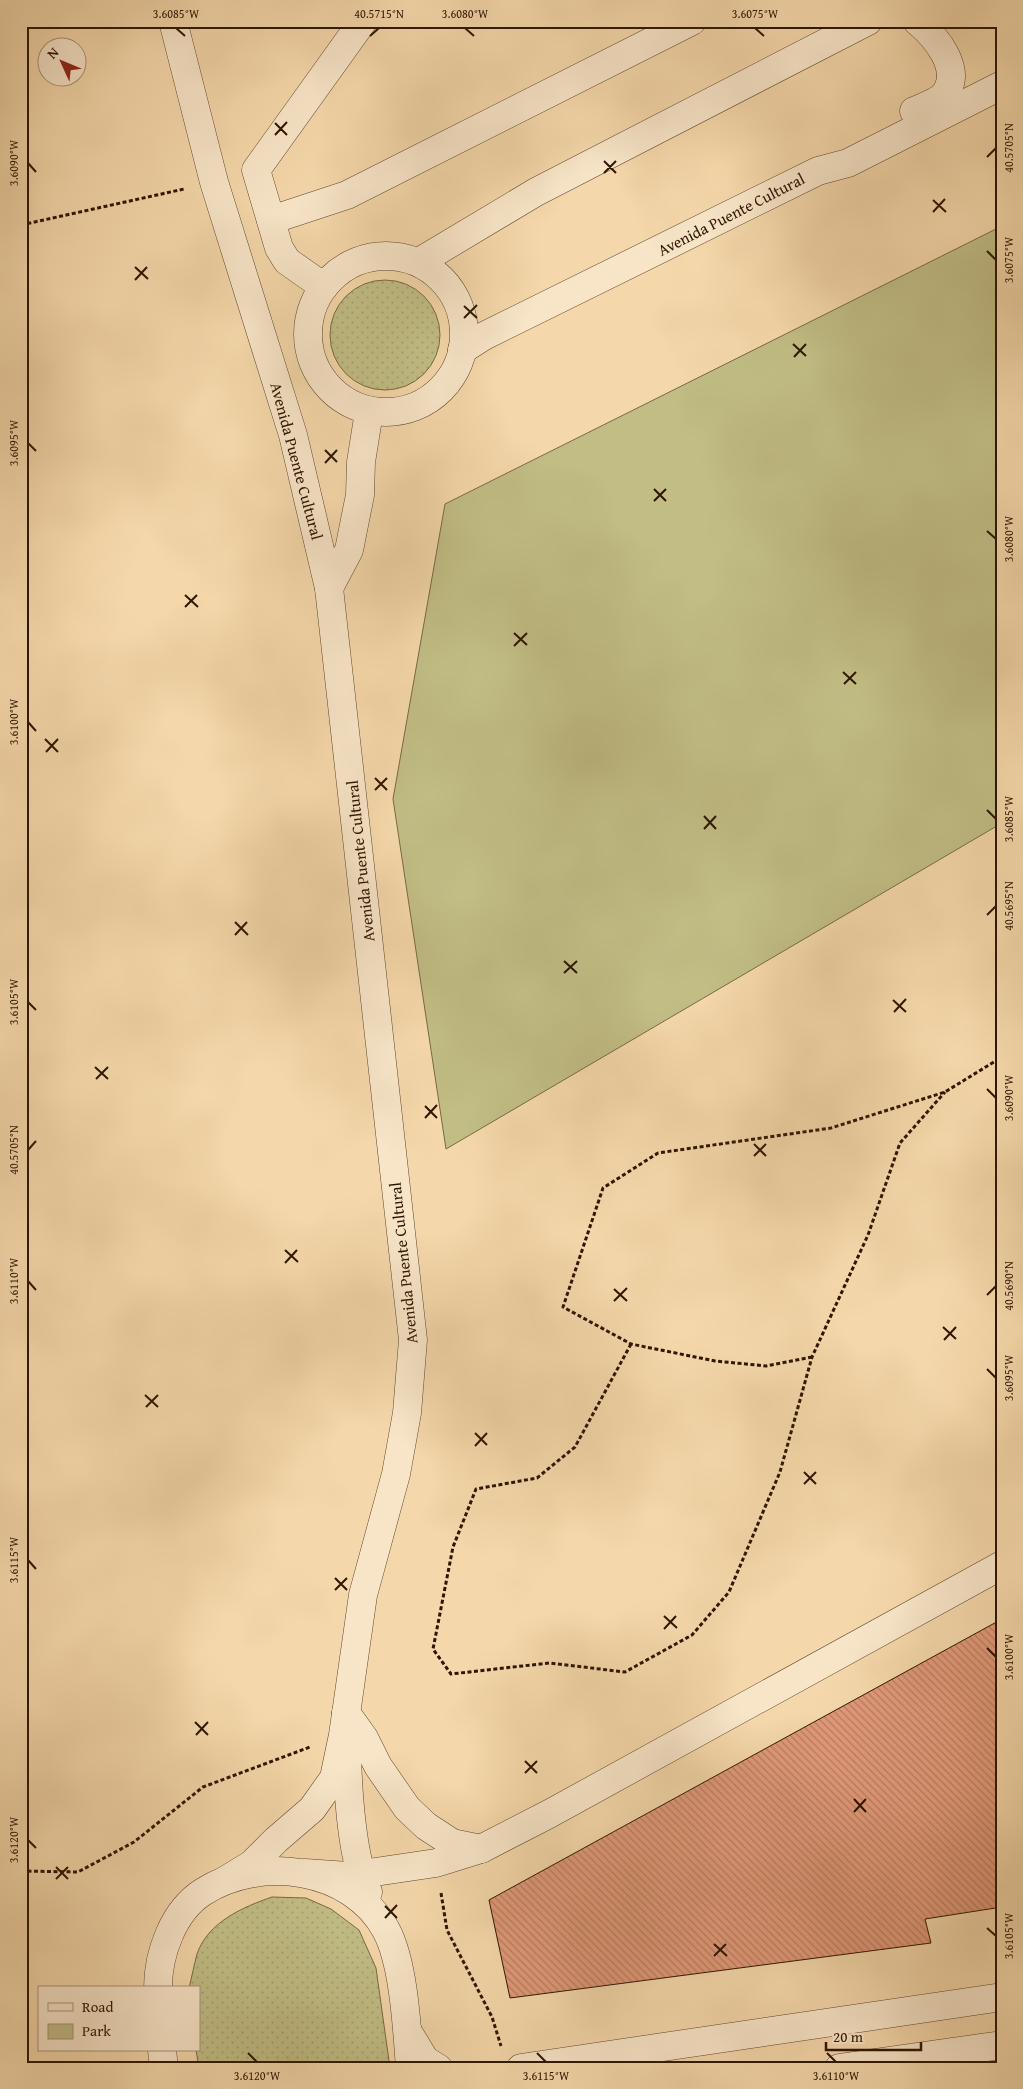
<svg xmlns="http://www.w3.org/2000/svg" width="1023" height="2089" font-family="'Gentium Book Plus',serif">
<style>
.green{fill:#c1bd85;stroke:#786a44}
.garden{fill:url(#garden-dots);stroke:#786a44}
.building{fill:url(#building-back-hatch);stroke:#2e1602}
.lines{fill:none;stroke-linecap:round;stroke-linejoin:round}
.minor-casing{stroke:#60462c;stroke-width:29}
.path{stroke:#2e1602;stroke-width:3;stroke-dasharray:4 2.5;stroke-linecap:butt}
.minor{stroke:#f8e5c8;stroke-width:28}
.ticks{fill:none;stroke:#2e1602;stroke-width:2}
.labels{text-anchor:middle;stroke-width:5;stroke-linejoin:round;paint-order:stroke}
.street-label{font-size:16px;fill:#2e1602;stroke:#f8e5c8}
.neatline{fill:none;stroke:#2e1602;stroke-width:2}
.ticks-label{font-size:12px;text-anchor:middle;fill:#2e1602}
</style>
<defs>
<pattern id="garden-dots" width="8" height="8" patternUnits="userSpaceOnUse" patternTransform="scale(1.25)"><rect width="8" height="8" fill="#c1bd85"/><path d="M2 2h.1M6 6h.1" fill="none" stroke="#a6a271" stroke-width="1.8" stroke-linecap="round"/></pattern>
<pattern id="building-back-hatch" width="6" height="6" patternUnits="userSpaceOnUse" patternTransform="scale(1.25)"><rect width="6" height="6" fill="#e19979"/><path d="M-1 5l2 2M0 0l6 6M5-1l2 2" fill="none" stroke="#b77c61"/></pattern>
</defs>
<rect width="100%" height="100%" fill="#f4d7aa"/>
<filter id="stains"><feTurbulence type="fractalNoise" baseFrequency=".004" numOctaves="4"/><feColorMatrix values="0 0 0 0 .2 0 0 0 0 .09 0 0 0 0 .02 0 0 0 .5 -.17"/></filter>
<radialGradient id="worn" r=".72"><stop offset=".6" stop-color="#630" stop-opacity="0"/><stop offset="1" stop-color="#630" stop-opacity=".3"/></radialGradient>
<path class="green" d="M1002 226V823L446 1149 393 799 445 504Z"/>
<g class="garden">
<circle cx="385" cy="335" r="55"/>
<path d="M272 1897 306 1898 331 1909 359 1930 376 1968 390 2068H199L196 2050H199V1988H189C192 1976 194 1965 197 1954 208 1922 243 1907 272 1897Z"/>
</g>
<path class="building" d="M1002 1619V1907L925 1919 931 1943 510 1998 489 1900Z"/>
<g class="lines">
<g class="minor-casing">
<g id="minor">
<path d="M173 21 214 182 293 435 329 588 413 1340 407 1413 396 1474 363 1595 343 1735 334 1778 312 1809 276 1840 252 1864 226 1880"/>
<path d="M914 111C923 107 939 102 945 94 963 69 936 37 917 21"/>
<path d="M271 220 347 195 692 21"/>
<circle cx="386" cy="334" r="78"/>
<path d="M419 262 536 192 868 21"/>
<path d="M324 287 287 261 279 248 256 170 363 21"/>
<path d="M462 350 484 336 818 171 848 163 1002 85"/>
<path d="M329 588 349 550 360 495 361 462 369 412"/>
<path d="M346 1713 364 1738 378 1766 407 1808 426 1826 452 1843 481 1849"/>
<path d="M347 1755C348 1791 352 1860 368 1892"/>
<path d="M305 1873 348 1876 436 1863 481 1849 549 1814 1002 1565"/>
<path d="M158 1988C158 1954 173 1911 203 1892 260 1855 352 1867 386 1930 404 1963 407 2029 410 2068"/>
<path d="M408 2032 425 2060 438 2068"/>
<path d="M162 2050 164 2068"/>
<path d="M521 2068 1002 1997"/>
<path d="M839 2068 1002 2045"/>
</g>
</g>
<g class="path">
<path d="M21 225 184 189"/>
<path d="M631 1344 575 1447 537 1478 476 1489 453 1547 433 1649 451 1674 549 1663 625 1672 692 1635 729 1592 780 1472 812 1357 868 1235 900 1143 945 1092"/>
<path d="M812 1357 766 1366 715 1361 631 1344 563 1307 603 1188 658 1153 831 1128 945 1092 1002 1057"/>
<path d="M21 1871 78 1872 134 1842 203 1787 310 1747"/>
<path d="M441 1893 447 1930 492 2017 501 2046"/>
</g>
<use href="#minor" class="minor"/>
</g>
<path class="ticks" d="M176 28 185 36M465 28 474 36M755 28 764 36M370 36 379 28M275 123 287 135M275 135 287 122M987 157 996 148M604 161 616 173M28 163 36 172M604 173 616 161M933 200 946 212M933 212 945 199M987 251 996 260M135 267 148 279M135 280 147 267M464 306 477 318M464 318 477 305M793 344 806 356M794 357 806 344M28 443 36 451M325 450 337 462M325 463 337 450M654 489 666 501M654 501 666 489M987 531 996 539M185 595 198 607M185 607 197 595M514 633 527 645M514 646 527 633M843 672 856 684M844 684 856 672M28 722 36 731M45 739 58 752M46 752 58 739M375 778 387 790M375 790 387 778M987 810 996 819M704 816 716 829M704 829 716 816M987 915 996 906M235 922 248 935M235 935 247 922M564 961 577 973M564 973 577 961M893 1000 906 1012M28 1002 36 1010M894 1012 906 999M95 1067 108 1079M96 1079 108 1067M987 1089 996 1098M425 1106 437 1118M425 1118 437 1105M754 1144 766 1156M28 1150 36 1141M754 1156 766 1144M285 1250 298 1262M285 1263 297 1250M28 1281 36 1290M614 1289 627 1301M987 1295 996 1286M614 1301 627 1288M943 1327 956 1339M944 1340 956 1327M987 1369 996 1378M145 1395 158 1407M146 1407 158 1395M475 1433 487 1445M475 1446 487 1433M804 1472 816 1484M804 1484 816 1472M28 1560 36 1569M335 1578 347 1590M335 1590 347 1578M664 1616 677 1628M664 1629 676 1616M987 1648 996 1657M195 1722 208 1735M196 1735 208 1722M525 1761 537 1773M525 1773 537 1761M854 1799 866 1812M854 1812 866 1799M28 1840 36 1848M56 1867 68 1879M56 1879 68 1867M385 1906 397 1918M385 1918 397 1905M987 1928 996 1936M714 1944 727 1956M714 1956 726 1944M248 2053 257 2062M537 2053 546 2062M827 2053 836 2062"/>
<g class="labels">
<g class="street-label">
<text transform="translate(731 214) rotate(-27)" y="6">Avenida Puente Cultural</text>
<text transform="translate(297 461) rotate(75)" y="6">Avenida Puente Cultural</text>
<text transform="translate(360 861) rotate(-96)" y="6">Avenida Puente Cultural</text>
<text transform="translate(403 1263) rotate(-96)" y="6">Avenida Puente Cultural</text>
</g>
</g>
<rect width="1023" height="2089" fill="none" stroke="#f4d7aa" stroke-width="55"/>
<rect x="38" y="1986" width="162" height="65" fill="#f8e5c8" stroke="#a79279"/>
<rect x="48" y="2003" width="25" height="8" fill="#f8e5c8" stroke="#a79279"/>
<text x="82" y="2012" font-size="15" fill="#2e1602">Road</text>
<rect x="48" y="2024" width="25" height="15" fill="#c1bd85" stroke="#a79279"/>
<text x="82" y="2036" font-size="15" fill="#2e1602">Park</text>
<g transform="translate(62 62) rotate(314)"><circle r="24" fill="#f8e5c8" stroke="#a79279"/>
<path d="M0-4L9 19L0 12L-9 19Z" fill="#8f2418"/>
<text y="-8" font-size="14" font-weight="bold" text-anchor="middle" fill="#2e1602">N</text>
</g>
<path d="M826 2042v8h95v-8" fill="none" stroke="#2e1602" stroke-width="2.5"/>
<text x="833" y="2042" font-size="15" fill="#2e1602" stroke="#f8e5c8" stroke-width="4" paint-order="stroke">20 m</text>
<rect x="28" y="28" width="968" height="2034" class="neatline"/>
<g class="ticks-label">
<text x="176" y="18">3.6085°W</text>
<text x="379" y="18">40.5715°N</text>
<text x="465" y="18">3.6080°W</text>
<text x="755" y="18">3.6075°W</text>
<text transform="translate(1009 148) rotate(-90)" y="4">40.5705°N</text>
<text transform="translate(14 163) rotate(-90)" y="4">3.6090°W</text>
<text transform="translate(1009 260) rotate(-90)" y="4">3.6075°W</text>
<text transform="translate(14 443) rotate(-90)" y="4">3.6095°W</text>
<text transform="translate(1009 539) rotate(-90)" y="4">3.6080°W</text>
<text transform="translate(14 722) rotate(-90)" y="4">3.6100°W</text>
<text transform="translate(1009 819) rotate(-90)" y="4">3.6085°W</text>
<text transform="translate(1009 906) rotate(-90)" y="4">40.5695°N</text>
<text transform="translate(14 1002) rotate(-90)" y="4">3.6105°W</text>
<text transform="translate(1009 1098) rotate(-90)" y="4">3.6090°W</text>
<text transform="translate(14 1150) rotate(-90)" y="4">40.5705°N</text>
<text transform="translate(14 1281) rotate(-90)" y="4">3.6110°W</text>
<text transform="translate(1009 1286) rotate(-90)" y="4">40.5690°N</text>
<text transform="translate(1009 1378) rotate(-90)" y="4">3.6095°W</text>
<text transform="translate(14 1560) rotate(-90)" y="4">3.6115°W</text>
<text transform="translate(1009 1657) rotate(-90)" y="4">3.6100°W</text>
<text transform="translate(14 1840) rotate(-90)" y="4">3.6120°W</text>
<text transform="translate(1009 1936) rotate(-90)" y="4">3.6105°W</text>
<text x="257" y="2080">3.6120°W</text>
<text x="546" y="2080">3.6115°W</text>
<text x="836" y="2080">3.6110°W</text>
</g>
<rect width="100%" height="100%" filter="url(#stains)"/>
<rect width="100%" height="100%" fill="url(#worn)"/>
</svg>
